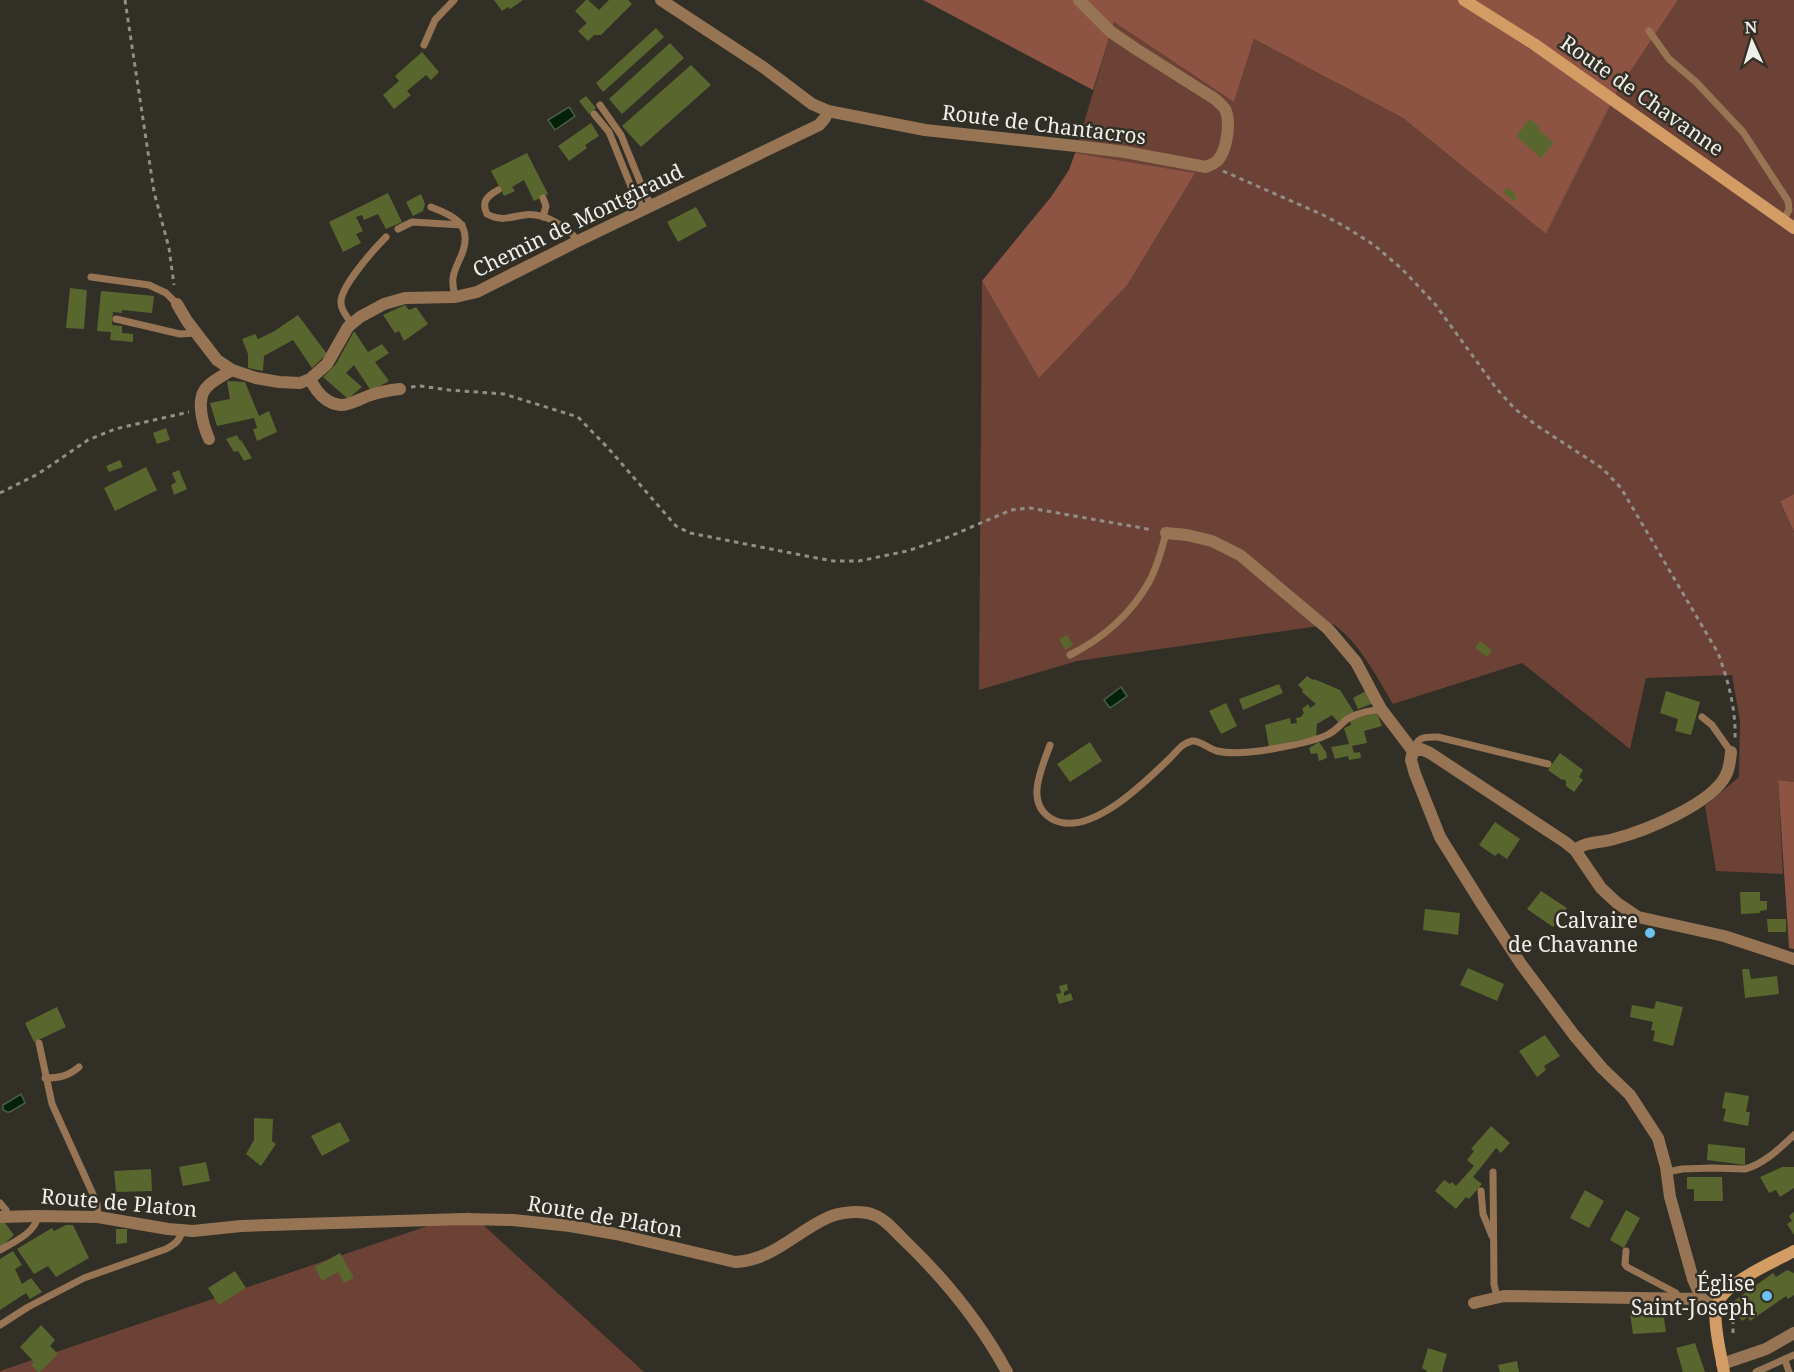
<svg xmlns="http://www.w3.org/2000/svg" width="1794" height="1372" font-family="'Noto Serif',serif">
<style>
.green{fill:#6d4236}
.forest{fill:#8e5443}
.water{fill:#002207;stroke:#48604b;stroke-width:1.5}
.building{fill:#59672f}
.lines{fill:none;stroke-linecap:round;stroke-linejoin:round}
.path{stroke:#908e87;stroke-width:3;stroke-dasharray:4.5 4.5;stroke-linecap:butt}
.lane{stroke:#977554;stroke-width:7}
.street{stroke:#977554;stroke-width:12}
.secondary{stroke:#d39c65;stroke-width:12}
.poi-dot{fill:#69c3f1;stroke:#312f26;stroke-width:2}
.labels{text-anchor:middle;stroke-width:5;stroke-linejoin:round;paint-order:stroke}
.street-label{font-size:21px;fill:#f1efe9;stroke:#312f26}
.poi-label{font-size:21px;fill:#f1efe9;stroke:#312f26;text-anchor:end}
</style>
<rect width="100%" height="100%" fill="#312f26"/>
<g class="green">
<path d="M1678 0H1794V494L1780 503 1794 532V782L1778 780 1783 874 1716 871 1705 806 1739 777 1740 721 1732 675 1646 678 1630 749 1522 663 1393 704C1376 676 1360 643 1333 624L1077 661 979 690 982 281 1039 377 1194 173 1075 153 1114 22 1234 102 1254 39 1403 118 1546 234 1618 90Z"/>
<path d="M469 1212 644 1372H0V1371Z"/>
</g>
<g class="forest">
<path d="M923 0H1678L1618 90 1546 234 1403 118 1254 39 1234 102 1114 22 1093 90Z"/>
<path d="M1075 153 1195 173 1127 285 1039 378 982 281 1051 197 1069 170Z"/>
<path d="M1794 494V532L1780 502Z"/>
<path d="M1778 780 1794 782V949L1789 948Z"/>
</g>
<g class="water">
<path d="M569 107 575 116 555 130 548 120Z"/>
<path d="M1121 687 1127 696 1110 708 1104 700Z"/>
<path d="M21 1094 25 1103 10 1112H7L3 1110V1105Z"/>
</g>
<g class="building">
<path d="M494 0H523L510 9 508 7 502 11Z"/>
<path d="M586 0H588L599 10 609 0H628L632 4 601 35H594L588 41 578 31 587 23 575 11Z"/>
<path d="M656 28 664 37 603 92 596 83Z"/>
<path d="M670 43 684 58 622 114 609 99Z"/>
<path d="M422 52 439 72 431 80 426 75 407 91 411 95 394 109 383 95 399 81 395 76Z"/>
<path d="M691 65 711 85 641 147 622 126Z"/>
<path d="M586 96 596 108 589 114 579 101Z"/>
<path d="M1530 119 1540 127 1538 129 1554 143 1541 158 1516 136Z"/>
<path d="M591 123 599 136 585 145 587 148 569 161 558 146Z"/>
<path d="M527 153 548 194 534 201 524 180 512 187 515 191 504 196 491 171Z"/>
<path d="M1507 187 1515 193 1514 195 1517 198 1514 201 1503 192Z"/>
<path d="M388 193 402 222 386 229 378 214 364 220 362 215 356 217 363 231 356 234 361 243 343 252 329 222Z"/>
<path d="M421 194 425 204 423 211 413 216 406 202Z"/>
<path d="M696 207 707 226 678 242 667 222Z"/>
<path d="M70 288 87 290 84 329 66 328Z"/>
<path d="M101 291 154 296 152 313 122 310V313L113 312 112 325 122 326V333L133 334V342L110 340 111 332 97 331Z"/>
<path d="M405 305 409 310 416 307 428 324 404 341 399 331 395 333 383 315Z"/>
<path d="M298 315 327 354 312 368 293 340 264 356 263 371 248 368V354L242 339 255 334 258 339 273 332Z"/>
<path d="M354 331 368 352 382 344 389 353 375 362 389 381 371 391 354 365 346 373 362 387 348 399 323 377 336 364Z"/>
<path d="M227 381 245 382 259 416 269 411 277 432 257 441 253 429 257 428 254 418 217 426 210 403 230 399Z"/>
<path d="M166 428 170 440 157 444 153 433Z"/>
<path d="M237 435 240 441 241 440 252 458 244 461 238 451 234 452 226 439Z"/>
<path d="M120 460 123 467 109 472 106 466Z"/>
<path d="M146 467 157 490 115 511 104 488Z"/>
<path d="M179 470 187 489 174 495 171 485 176 482 172 473Z"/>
<path d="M1067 635 1073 645 1065 650 1059 639Z"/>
<path d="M1480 641 1492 650 1487 657 1475 648Z"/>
<path d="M1307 676 1313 680 1314 679 1340 690 1354 712 1338 722 1332 715 1317 724 1316 736 1269 747 1265 725 1290 718 1291 724 1297 723 1296 718 1301 717 1304 713 1302 709 1308 704 1310 708 1316 704 1302 692 1303 690 1298 685Z"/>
<path d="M1279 684 1283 693 1243 710 1239 699Z"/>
<path d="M1368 690 1374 703 1358 709 1353 698Z"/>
<path d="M1666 691 1700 702 1691 735 1675 731 1678 719 1660 713Z"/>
<path d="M1226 703 1237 726 1221 734 1209 711Z"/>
<path d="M1377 713 1382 726 1364 731 1367 743 1352 746 1354 753 1360 752 1361 758 1349 760 1348 756 1335 759 1331 747 1349 744 1344 728 1351 725 1350 720Z"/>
<path d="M1090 742 1102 761 1070 782 1057 764Z"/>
<path d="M1319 742 1326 752 1327 758 1319 761 1317 753 1311 754 1309 748Z"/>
<path d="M1560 753 1583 770 1579 777 1583 780 1574 792 1566 786V781L1563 779 1562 780 1548 770Z"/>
<path d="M1495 822 1520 839 1507 859 1498 853 1495 856 1479 845Z"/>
<path d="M1541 891 1567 908 1553 927 1527 909Z"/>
<path d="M1740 892H1760V901H1767V910L1760 911V913L1741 914Z"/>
<path d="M1425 909 1460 913 1458 935 1423 930Z"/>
<path d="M1767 919H1786V932H1768Z"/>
<path d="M1468 968 1504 984 1497 1001 1460 985Z"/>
<path d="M1742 969H1749L1751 979 1777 976 1779 994 1745 998Z"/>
<path d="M1067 984 1068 990 1064 992V996L1071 993 1073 1000 1059 1004 1056 994 1061 993 1059 986Z"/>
<path d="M1656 1001 1683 1007 1673 1046 1653 1041 1655 1031 1651 1030 1653 1022 1630 1017 1632 1005 1654 1009Z"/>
<path d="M57 1007 66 1027 34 1042 25 1023Z"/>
<path d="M1545 1035 1560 1056 1544 1066 1546 1070 1537 1077 1519 1051Z"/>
<path d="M1725 1092 1749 1096 1746 1112H1750L1748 1126 1723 1121 1726 1109 1722 1108Z"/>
<path d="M254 1118 273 1119 272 1141 276 1144 261 1166 246 1154 254 1140Z"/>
<path d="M340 1122 350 1141 322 1156 311 1136Z"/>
<path d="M1491 1126 1510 1143 1501 1153 1496 1148 1486 1161 1473 1177 1482 1184 1469 1199 1466 1197 1456 1209 1435 1191 1444 1180 1450 1184 1452 1182 1456 1186 1474 1166 1467 1160 1474 1151 1471 1149Z"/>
<path d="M1708 1144 1745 1148V1165L1707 1160Z"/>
<path d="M206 1162 210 1181 183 1186 179 1167Z"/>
<path d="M1782 1167H1794V1188L1780 1197 1776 1190 1769 1193 1760 1177Z"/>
<path d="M151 1169 152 1191 116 1192 114 1171Z"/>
<path d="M1687 1177H1722L1723 1201H1694V1189H1687Z"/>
<path d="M1585 1190 1604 1201 1589 1228 1570 1218Z"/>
<path d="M1626 1210 1640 1218 1624 1248 1610 1240Z"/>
<path d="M1794 1212V1235L1787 1224 1792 1221 1789 1216Z"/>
<path d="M0 1223H5L14 1235 0 1248Z"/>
<path d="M66 1225H73L89 1258 56 1277 48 1266 34 1274 17 1249 52 1228 54 1231Z"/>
<path d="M116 1229H127V1243L116 1244Z"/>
<path d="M13 1251 22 1265 15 1269 22 1284 31 1278 42 1292 30 1299 26 1293 0 1310V1259Z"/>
<path d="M340 1253 354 1278 344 1283 338 1272 322 1281 315 1267Z"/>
<path d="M1787 1270 1794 1273V1295L1788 1299 1786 1296 1750 1321 1748 1317 1742 1321 1731 1303 1773 1273 1776 1277Z"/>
<path d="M235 1271 246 1288 219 1305 208 1288Z"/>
<path d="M1663 1312 1666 1332 1633 1334 1630 1313Z"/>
<path d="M41 1325 55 1340 50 1346 58 1354 40 1372H38L31 1365 34 1362 20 1347Z"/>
<path d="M1695 1343 1705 1372H1683L1676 1348Z"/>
<path d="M1428 1348 1447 1354 1442 1372H1427V1371L1422 1368Z"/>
<path d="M1517 1361 1519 1372H1500L1498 1365Z"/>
</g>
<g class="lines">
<g class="path">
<path d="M125 0 154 192 169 248 174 285"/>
<path d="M1223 171 1323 215 1344 226 1374 245 1402 269 1435 304 1496 388 1515 409 1536 425 1602 468 1621 488 1718 653C1728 680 1736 709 1735 738"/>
<path d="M411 387 420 386 449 390 504 394 578 417 608 448 676 526 690 533 806 556 833 561H859L907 551 946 538 1011 510 1030 508 1153 530"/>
<path d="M0 493 38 474 88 440 115 429 189 412"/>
<path d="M1733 1333V1315L1737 1312"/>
</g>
<g class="lane">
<path d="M1649 31 1669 59 1696 82 1743 132 1788 201 1789 210 1783 220"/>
<path d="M424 45 435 20 454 0"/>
<path d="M600 105 621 135 645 194 652 206"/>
<path d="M594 114 609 132 634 194 644 210"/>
<path d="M498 190C487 196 481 202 487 214 502 222 509 217 524 215 543 212 567 226 578 241"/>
<path d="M543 198 546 206 543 217"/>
<path d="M431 207C452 215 472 223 463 251 460 260 454 269 453 278 452 284 454 291 455 297"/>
<path d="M398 229 412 222 462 225"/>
<path d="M91 277 149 285 166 293 177 304"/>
<path d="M116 319 180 334 196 333"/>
<path d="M352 324C348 318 341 311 341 303 339 288 375 248 386 237"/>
<path d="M1070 655C1102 639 1131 614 1149 582 1157 567 1162 549 1166 533"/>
<path d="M1702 717 1712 725 1731 752"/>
<path d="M1050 745C1042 768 1024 803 1052 819 1088 839 1143 784 1167 761 1175 754 1181 743 1192 741 1200 740 1209 749 1217 751 1234 755 1255 752 1272 749 1288 746 1314 742 1329 734 1335 731 1340 725 1346 720 1356 713 1369 711 1381 709"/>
<path d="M1413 751C1418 736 1424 737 1438 737L1548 764"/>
<path d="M39 1043 52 1104 97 1203 98 1217"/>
<path d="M45 1078C60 1078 68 1076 79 1067"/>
<path d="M1493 1172 1494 1284 1497 1297"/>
<path d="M1667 1172 1682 1169 1712 1168 1745 1169C1764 1164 1780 1148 1794 1135"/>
<path d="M1481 1191 1483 1214 1492 1236"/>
<path d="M0 1203 6 1210 8 1216"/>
<path d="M0 1250C14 1242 35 1233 38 1216"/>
<path d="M1626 1251 1625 1264 1627 1267 1676 1293 1679 1299"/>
<path d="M0 1325 28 1307 84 1278 166 1249C175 1244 180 1241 182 1230"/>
<path d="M1785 1360 1789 1372"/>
<path d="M1756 1372 1794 1355"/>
</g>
<g class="street">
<path d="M661 0 763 67 812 104 828 111 925 130 1076 146 1125 152 1206 167C1210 165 1216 163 1218 160 1227 150 1231 121 1225 109 1223 106 1218 102 1215 99L1136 49 1111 32 1079 0"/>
<path d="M177 304 187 321 217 360 232 370 256 378 279 382 300 383 310 379 327 364 348 327 360 317 384 304 405 298 455 297 477 292 578 241 819 125 825 118 828 111"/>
<path d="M310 379C316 391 326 404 341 405 350 405 360 399 368 396 379 392 389 390 400 389"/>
<path d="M209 439C203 425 195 399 207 387 213 380 224 375 232 370"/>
<path d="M1166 533 1187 535 1212 541 1240 555 1328 629 1356 662 1381 709 1413 751"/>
<path d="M1575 850C1587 841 1600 843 1614 839 1645 831 1712 804 1726 775 1730 767 1730 760 1731 752"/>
<path d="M0 1217 38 1216 98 1217 168 1229 193 1231 241 1226 463 1219 513 1220 570 1226 616 1234 735 1262C774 1260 795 1232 829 1217 841 1212 861 1210 874 1215 885 1219 894 1230 902 1238 943 1277 980 1322 1007 1372"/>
<path d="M1474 1303 1504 1296 1702 1299"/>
<path d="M1716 1308 1702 1299 1693 1279 1670 1197 1666 1167 1658 1138 1630 1095 1602 1068 1574 1035 1521 964 1483 906 1440 837 1415 774 1411 760 1413 751 1421 749 1430 753 1565 842 1575 850 1601 888 1617 903 1638 917 1724 936 1794 959"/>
<path d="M1722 1364 1766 1349 1794 1333"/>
</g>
<g class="secondary">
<path d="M1464 0 1534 44 1794 228"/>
<path d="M1724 1372C1721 1356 1713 1322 1716 1307 1721 1284 1774 1262 1794 1251"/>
</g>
</g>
<g class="poi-dot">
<circle cx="1650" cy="933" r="6"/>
<circle cx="1767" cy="1296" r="6"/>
</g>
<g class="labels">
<g class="street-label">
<text transform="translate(1642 96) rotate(35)" y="7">Route de Chavanne</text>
<text transform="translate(1044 125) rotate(7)" y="7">Route de Chantacros</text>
<text transform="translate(578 221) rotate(-26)" y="7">Chemin de Montgiraud</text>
<text transform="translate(119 1203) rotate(5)" y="7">Route de Platon</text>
<text transform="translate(605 1217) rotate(10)" y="7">Route de Platon</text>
</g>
<g class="poi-label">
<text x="1638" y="928">Calvaire<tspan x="1638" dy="24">de Chavanne</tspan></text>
<text x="1755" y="1291">Église<tspan x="1755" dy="24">Saint-Joseph</tspan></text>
</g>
</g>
<g transform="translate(1752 42) rotate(356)" stroke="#312f26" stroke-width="4.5" paint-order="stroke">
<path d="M0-4.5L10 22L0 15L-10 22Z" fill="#f1efe9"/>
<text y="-9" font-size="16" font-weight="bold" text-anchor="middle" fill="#f1efe9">N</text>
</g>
</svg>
